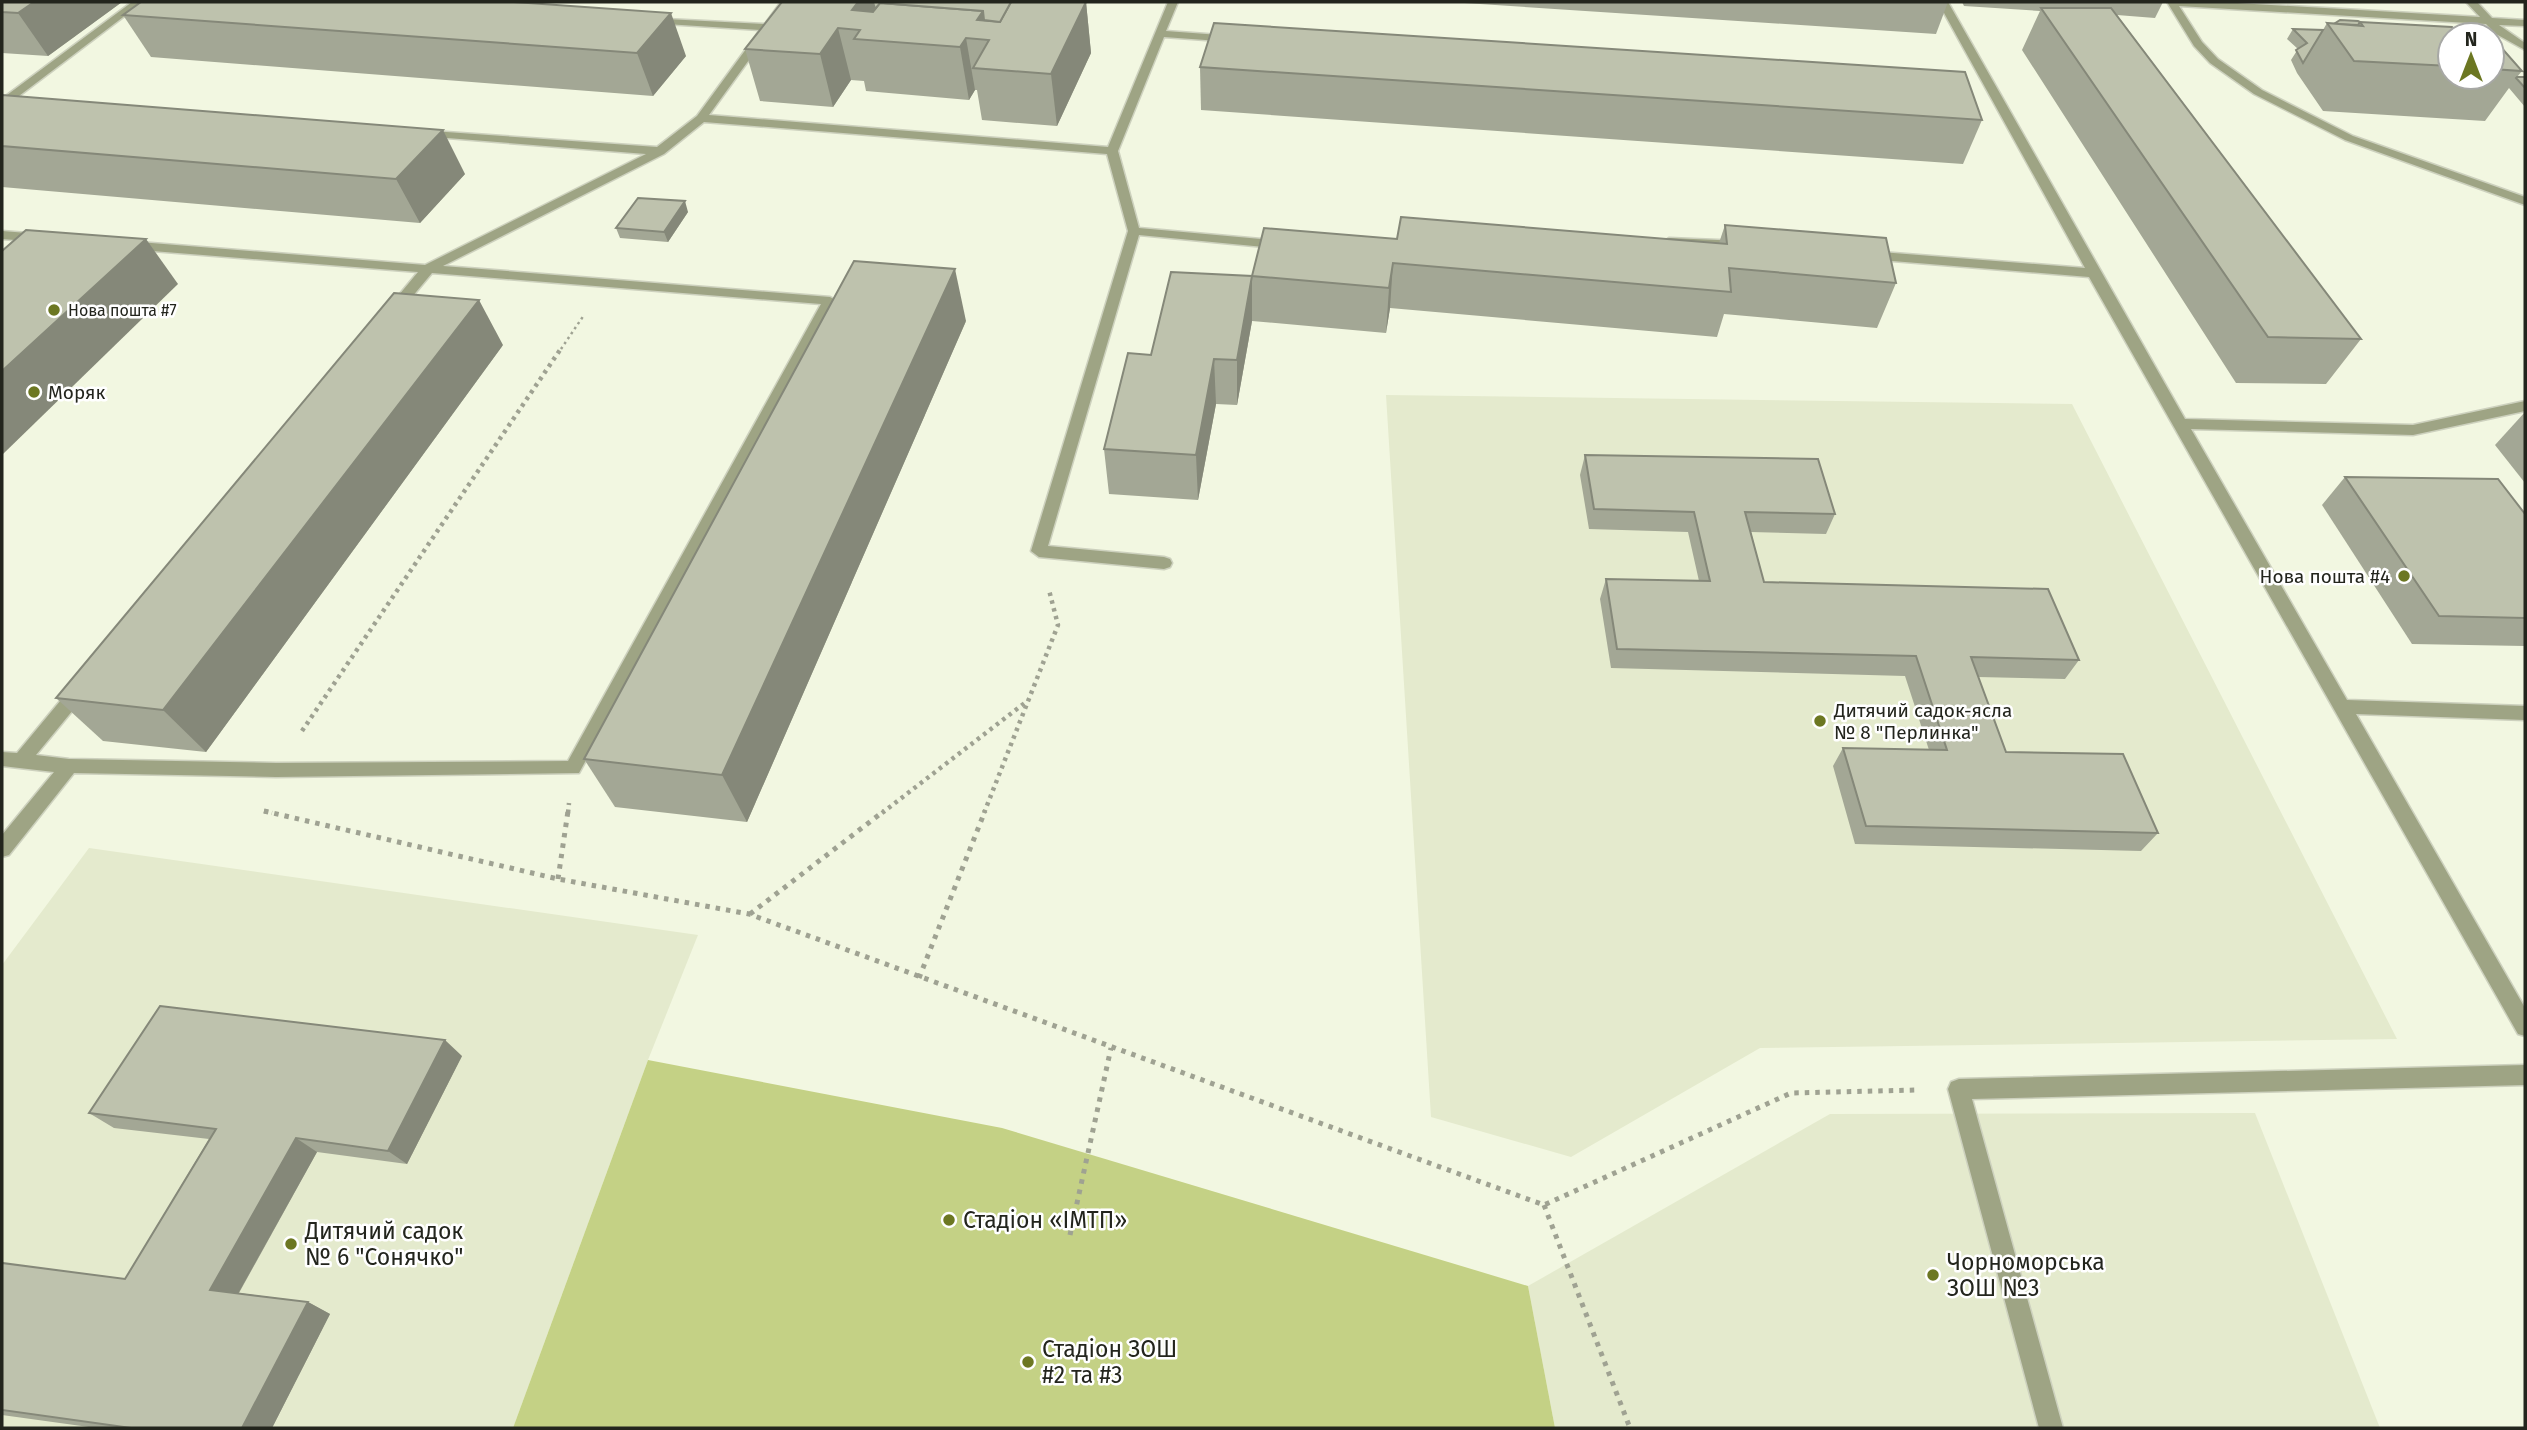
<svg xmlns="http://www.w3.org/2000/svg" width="2527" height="1430" font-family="'Fira Sans',sans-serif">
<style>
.built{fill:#e4eacd}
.green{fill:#c4d185}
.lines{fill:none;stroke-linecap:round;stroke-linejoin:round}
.service-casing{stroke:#cdd1be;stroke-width:3}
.path-far2{stroke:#9fa292;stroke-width:2.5;stroke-dasharray:2.5 3.5;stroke-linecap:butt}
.path-far1{stroke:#9fa292;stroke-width:4.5;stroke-dasharray:3.5 4.5;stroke-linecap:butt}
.path{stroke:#9fa292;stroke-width:5;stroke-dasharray:4.5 6;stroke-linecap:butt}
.service{fill:#9ea484;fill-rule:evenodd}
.wall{fill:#a3a795}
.shaded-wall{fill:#858879}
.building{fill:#bec2ad;stroke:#858879;stroke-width:2}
.poi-dot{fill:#6c7722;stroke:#fff;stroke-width:2.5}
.labels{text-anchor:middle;stroke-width:5;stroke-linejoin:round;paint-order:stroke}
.far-poi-label{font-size:16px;fill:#23251d;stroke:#fff;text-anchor:start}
.poi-label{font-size:19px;fill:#23251d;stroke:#fff;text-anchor:start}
.near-poi-label{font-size:23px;fill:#23251d;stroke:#fff;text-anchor:start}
</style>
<rect width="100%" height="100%" fill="#f2f7e1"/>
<g class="built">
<path d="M1386 395 2072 404 2397 1039 1760 1048 1571 1157 1431 1117Z"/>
<path d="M89 848 698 935 648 1060 513 1428H2V965Z"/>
<path d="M2255 1113 2380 1428H1555L1528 1286 1830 1114Z"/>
</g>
<path class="green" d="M648 1060 1002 1128 1528 1286 1555 1428H513Z"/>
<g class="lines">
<g class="service-casing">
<g id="service">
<path d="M132 2H143L11 102H3V98Z"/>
<path d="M781 2H791L709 115 1108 147 1168 2H1178L1166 31 1233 36 1238 39 1233 42 1164 37 1118 151 1139 228 1284 241 1290 245 1284 249 1139 235 1048 546 1164 557 1170 559 1172 563 1170 567 1164 569 1039 557 1031 551 1128 231 1107 154 704 122 664 154 443 266 830 297 837 301 579 773 276 777 74 773 9 855 2 857V835L54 772 2 766V752L17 753 75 683H87L90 688 87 693 36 755 69 759 276 763 568 761 821 304 432 273 396 316 391 317 384 313 418 272 127 249 121 245 127 241 425 265 646 154 422 136 418 134V130L657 147 697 116 760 30 650 23 646 22V18L765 24Z"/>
<path d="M1938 2H1948L2185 419 2413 425 2525 401V411L2413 435 2191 429 2347 700 2525 706V720L2356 714 2525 1008V1036L2518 1034 2089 277 1868 259 1862 255 1868 251 2085 268Z"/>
<path d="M2167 2H2220L2480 17 2466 2H2477L2492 18 2525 20V26L2499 25 2525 43V50L2496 34 2486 24 2179 6 2202 42 2218 59 2262 90 2353 136 2525 197V205L2345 140 2254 94 2210 63 2194 46Z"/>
<path d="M2 231 40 234 46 238 40 242 2 239Z"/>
<path d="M1669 238 1742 241 1748 245 1742 249 1664 245 1663 242Z"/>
<path d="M2525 1065V1085L1972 1099 2063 1428H2039L1948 1089 1951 1082 1959 1079Z"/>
</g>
</g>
<path class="path-far2" d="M561 349 584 315"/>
<g class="path-far1">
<path d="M302 731 562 347"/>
<path d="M264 811 272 813"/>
<path d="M568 813 569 803"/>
<path d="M882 813 1026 702"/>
<path d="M984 813 1058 625 1049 590"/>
</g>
<g class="path">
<path d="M264 811 558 879 749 914 1544 1205 1791 1093 1919 1090"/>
<path d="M558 879 568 811"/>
<path d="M750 914 884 811"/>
<path d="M919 978 985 811"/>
<path d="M1544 1205 1630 1428"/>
<path d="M1070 1235 1111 1048"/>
</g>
<use href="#service" class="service"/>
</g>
<g class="wall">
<path d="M2 2H122L48 56 2 53Z"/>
<path d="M782 2H1086L1091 53 1057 126 982 120 977 90H975L969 100 866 91 864 81 851 80 833 107 760 101 745 49Z"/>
<path d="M1449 2H1948L1936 34Z"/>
<path d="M1962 2H2163L2155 18 2117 15 2361 339 2326 384 2236 383 2022 50 2040 11 1964 6Z"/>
<path d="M123 15 686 56 653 96 151 57Z"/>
<path d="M2360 22 2450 35V77H2492V69L2522 71 2517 77H2525V107L2509 88 2485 121 2323 111 2297 73 2291 60 2298 49 2287 39 2293 29 2323 30 2327 23Z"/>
<path d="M1200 67 1982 120 1963 164 1201 110Z"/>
<path d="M2 95 465 174 420 223 2 187Z"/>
<path d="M688 212 668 242 620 238 616 228Z"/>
<path d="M1725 225 1896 283 1877 328 1724 314 1717 337 1390 308 1386 333 1252 321 1237 405 1216 404 1198 500 1109 494 1104 449 1151 355 1252 276 1397 239 1719 243Z"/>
<path d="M966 321 747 822 615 807 584 759Z"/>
<path d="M503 345 206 752 103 741 56 698Z"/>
<path d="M2525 412V483L2495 445Z"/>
<path d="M1585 455 1835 514 1826 534 1751 532 1764 582 2079 660 2065 679 1978 677 2006 752 2158 833 2141 851 1855 844 1833 766 1843 748 1929 750 1905 676 1611 668 1600 599 1606 579 1699 581 1688 532 1589 529 1580 475Z"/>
<path d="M2345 477 2525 514V646L2412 644 2322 505Z"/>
<path d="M462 1056 407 1164 317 1152 239 1293 308 1302 330 1314 272 1428H96L2 1415V1263L125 1279 209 1139 114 1128 89 1113Z"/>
</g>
<g class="shaded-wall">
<path d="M34 2H122L48 56 18 13Z"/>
<path d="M858 2H873L881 36 860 30 852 10Z"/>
<path d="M1086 2 1091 53 1057 126 1051 74Z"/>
<path d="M983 11 987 40 977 20Z"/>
<path d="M671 13 686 56 653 96 637 53Z"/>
<path d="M838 28 851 80 833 107 820 54Z"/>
<path d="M966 38 975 90 969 100 960 47Z"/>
<path d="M443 130 465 174 420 223 396 179Z"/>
<path d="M685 201 688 212 668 242 664 232Z"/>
<path d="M146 239 178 284 2 455V371Z"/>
<path d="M1393 263 1390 308 1386 333 1389 288Z"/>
<path d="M955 269 966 321 747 822 722 775Z"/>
<path d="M1252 276V321L1237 405V360Z"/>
<path d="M479 300 503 345 206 752 163 710Z"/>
<path d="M1214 359 1216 404 1198 500 1196 455Z"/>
<path d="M445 1040 462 1056 407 1164 388 1151Z"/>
<path d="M296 1138 317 1152 234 1301 210 1290Z"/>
<path d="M308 1302 330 1314 272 1428H242Z"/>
</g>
<g class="building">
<path d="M2 2H34L18 13 2 12Z"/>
<path d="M141 2H514L671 13 637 53 123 15Z"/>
<path d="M782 2H858L852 10 873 12 880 3 983 11 977 20 1000 22 1011 2H1086L1051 74 973 68 989 40 966 38 960 47 854 39 860 30 838 28 820 54 745 49Z"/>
<path d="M873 2H1011L1000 22 984 20 983 11 880 3 875 9Z"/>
<path d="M2041 8H2111L2361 339 2268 337Z"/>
<path d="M2340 20 2358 21 2360 22 2358 25 2334 24Z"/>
<path d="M2360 22 2452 27 2457 33 2490 35H2450V66L2354 61 2327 23 2363 26Z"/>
<path d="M1214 23 1965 72 1982 120 1200 67Z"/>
<path d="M2293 29 2323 30 2303 63 2296 50 2307 43Z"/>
<path d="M2492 37 2522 71 2492 69Z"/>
<path d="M2517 77H2525V88L2516 78Z"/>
<path d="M2 95 443 130 396 179 2 146Z"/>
<path d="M638 198 685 201 664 232 616 228Z"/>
<path d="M1401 217 1727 244 1725 225 1886 238 1896 283 1729 268 1731 292 1393 263 1389 288 1252 276 1264 228 1397 239Z"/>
<path d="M26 230 146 239 2 371V251Z"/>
<path d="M854 261 955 269 722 775 584 759Z"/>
<path d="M1171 272 1252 276 1237 360 1214 359 1196 455 1104 449 1128 353 1151 355Z"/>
<path d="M394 293 479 300 163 710 56 698Z"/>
<path d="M1585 455 1818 459 1835 514 1745 512 1764 582 2048 589 2079 660 1971 657 2006 752 2123 754 2158 833 1866 826 1843 748 1947 750 1916 656 1617 649 1606 579 1710 581 1694 512 1594 509Z"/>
<path d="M2345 477 2498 479 2525 514V618L2439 616Z"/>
<path d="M160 1006 445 1040 388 1151 296 1138 210 1290 308 1302 242 1428H131L2 1410V1263L125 1279 216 1129 89 1113Z"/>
</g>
<g class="poi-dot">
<circle cx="54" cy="310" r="7"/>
<circle cx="34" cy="392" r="7"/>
<circle cx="2404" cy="576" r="7"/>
<circle cx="1820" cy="721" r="7"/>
<circle cx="949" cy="1220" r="7"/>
<circle cx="291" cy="1244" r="7"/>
<circle cx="1933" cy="1275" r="7"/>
<circle cx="1028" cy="1362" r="7"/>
</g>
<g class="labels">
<g class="far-poi-label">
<text x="68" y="316">Нова пошта #7</text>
</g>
<g class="poi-label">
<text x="48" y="399">Моряк</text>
<text x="2390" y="583" text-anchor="end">Нова пошта #4</text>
<text x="1834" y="717">Дитячий садок-ясла<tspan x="1834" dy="22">№ 8 "Перлинка"</tspan></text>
</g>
<g class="near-poi-label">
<text x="963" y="1228">Стадіон «ІМТП»</text>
<text x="305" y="1239">Дитячий садок<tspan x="305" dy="26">№ 6 "Сонячко"</tspan></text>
<text x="1947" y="1270">Чорноморська<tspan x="1947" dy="26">ЗОШ №3</tspan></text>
<text x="1042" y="1357">Стадіон ЗОШ<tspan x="1042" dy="26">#2 та #3</tspan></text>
</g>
</g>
<rect width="2527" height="1430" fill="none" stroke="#23251d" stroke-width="7"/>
<g transform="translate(2471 56)"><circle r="33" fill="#ffffff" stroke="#a7a8a5" stroke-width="2"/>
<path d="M0-5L12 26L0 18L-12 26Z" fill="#6c7722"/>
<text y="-10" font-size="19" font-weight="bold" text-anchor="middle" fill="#23251d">N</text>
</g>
</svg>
